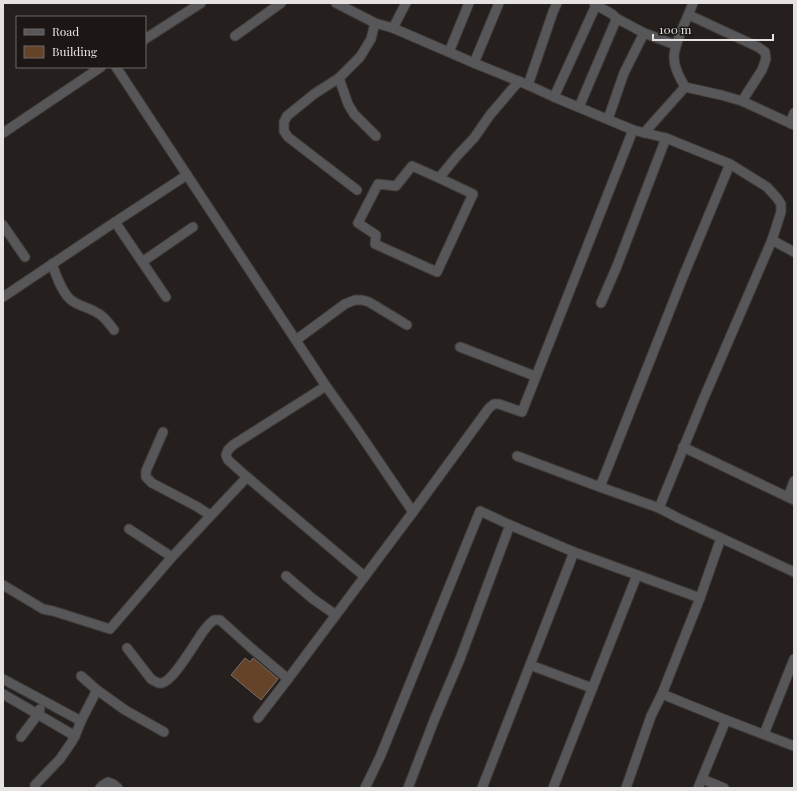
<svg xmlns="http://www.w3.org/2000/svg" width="797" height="791" font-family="'Playfair Display',serif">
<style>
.building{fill:#644328;stroke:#75706c}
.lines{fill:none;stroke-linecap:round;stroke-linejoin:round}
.minor-casing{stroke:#403b39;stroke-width:11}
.minor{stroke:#575759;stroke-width:9}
</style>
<rect width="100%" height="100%" fill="#25201e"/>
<path class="building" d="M245 658 250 662 253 658 278 679 261 700 231 675Z"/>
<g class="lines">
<g class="minor-casing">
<g id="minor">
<path d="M336 3 375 23 393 28 474 63 528 85 554 97 633 130 666 138 730 164 767 187 777 198 781 204V212L772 240 703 400 659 508"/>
<path d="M689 15 758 47 765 52 766 59 762 70 742 101"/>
<path d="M616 18 644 33 676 45"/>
<path d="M393 28 406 3"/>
<path d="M235 36 281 3"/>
<path d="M145 39 201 3"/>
<path d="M449 52 469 3"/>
<path d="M474 63 499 3"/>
<path d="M339 78 348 104 354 114 376 136"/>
<path d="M528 85 553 12 557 3"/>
<path d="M685 87C680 78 674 68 674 57 674 43 688 17 693 3"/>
<path d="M554 97 597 3"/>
<path d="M579 107 616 20 615 17 612 14 596 5 594 3"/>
<path d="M608 119 624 73 644 33"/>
<path d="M790 123 794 113"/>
<path d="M3 133 101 67"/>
<path d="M644 133 685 87 721 95 742 101 794 125"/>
<path d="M187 175 326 386 356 428 413 512"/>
<path d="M439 178 473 194 437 272 375 244 376 235 358 223 378 184 396 186 412 166 439 178 457 156 474 138 490 115 519 81"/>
<path d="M357 190 288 137 284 131V122L287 116 314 94 339 78 360 57 371 39 375 23"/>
<path d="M115 222 166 297"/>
<path d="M3 225 25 257"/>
<path d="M772 240 794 252"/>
<path d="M142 262 193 227"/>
<path d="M52 264C56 275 62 293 71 300 77 305 86 307 94 311 103 315 108 322 114 330"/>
<path d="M3 297 115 222 187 175 116 67"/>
<path d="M601 303 617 266 666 138"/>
<path d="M296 340 345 304 355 300H362L369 302 407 325"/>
<path d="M460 347 535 376"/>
<path d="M326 386 233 445 228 450 226 455 228 460 247 477 364 576"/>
<path d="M163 432 146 471V477L152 483 196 506 210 515"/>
<path d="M683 447 794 500"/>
<path d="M517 456 600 487 659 508 678 518 794 572"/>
<path d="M600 487 683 277 730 164"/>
<path d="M788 497 794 481"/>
<path d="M510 525 574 552 637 575 553 788"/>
<path d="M129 529 172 557"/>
<path d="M637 575 700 598"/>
<path d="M286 576 313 599 336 615"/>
<path d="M3 585 43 609 53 611 110 629 172 557 247 477"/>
<path d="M127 648 151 679C155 681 157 684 162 683 174 681 197 639 205 629 208 625 211 622 214 620H220L250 647 288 679"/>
<path d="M530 665 592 688"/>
<path d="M81 676 97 690 125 710 164 732"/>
<path d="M3 679 81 721"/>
<path d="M3 694 75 736"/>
<path d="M662 694 726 720 794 746"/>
<path d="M258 718 288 679 413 512 489 408 494 404H499L522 412 633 130"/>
<path d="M764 734 794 659"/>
<path d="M21 737 38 714 40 709"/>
<path d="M702 779 724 788"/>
<path d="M35 785 60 759 71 743 75 736 81 721 97 690"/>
<path d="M100 788 103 785 108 782 113 784 118 788"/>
<path d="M365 788 380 757 480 511 510 525 460 659 435 718 408 788"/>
<path d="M482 788 574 552"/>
<path d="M626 788 651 716 662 694 700 598 721 538"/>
<path d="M698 788 726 720"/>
</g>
</g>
<use href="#minor" class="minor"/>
</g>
<rect width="797" height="791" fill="none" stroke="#e6e2e1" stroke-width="8"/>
<rect x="16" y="16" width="130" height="52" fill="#1c1715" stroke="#6d6867"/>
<rect x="24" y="29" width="20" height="6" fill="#575759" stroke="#6d6867"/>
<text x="52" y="36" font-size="12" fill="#e6e2e1">Road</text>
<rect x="24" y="46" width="20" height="12" fill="#644328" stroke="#6d6867"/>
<text x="52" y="56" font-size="12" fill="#e6e2e1">Building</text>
<path d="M653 34v6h120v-6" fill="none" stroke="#e6e2e1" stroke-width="2"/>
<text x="659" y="34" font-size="12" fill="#e6e2e1" stroke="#1c1715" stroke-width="3" paint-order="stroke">100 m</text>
</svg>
